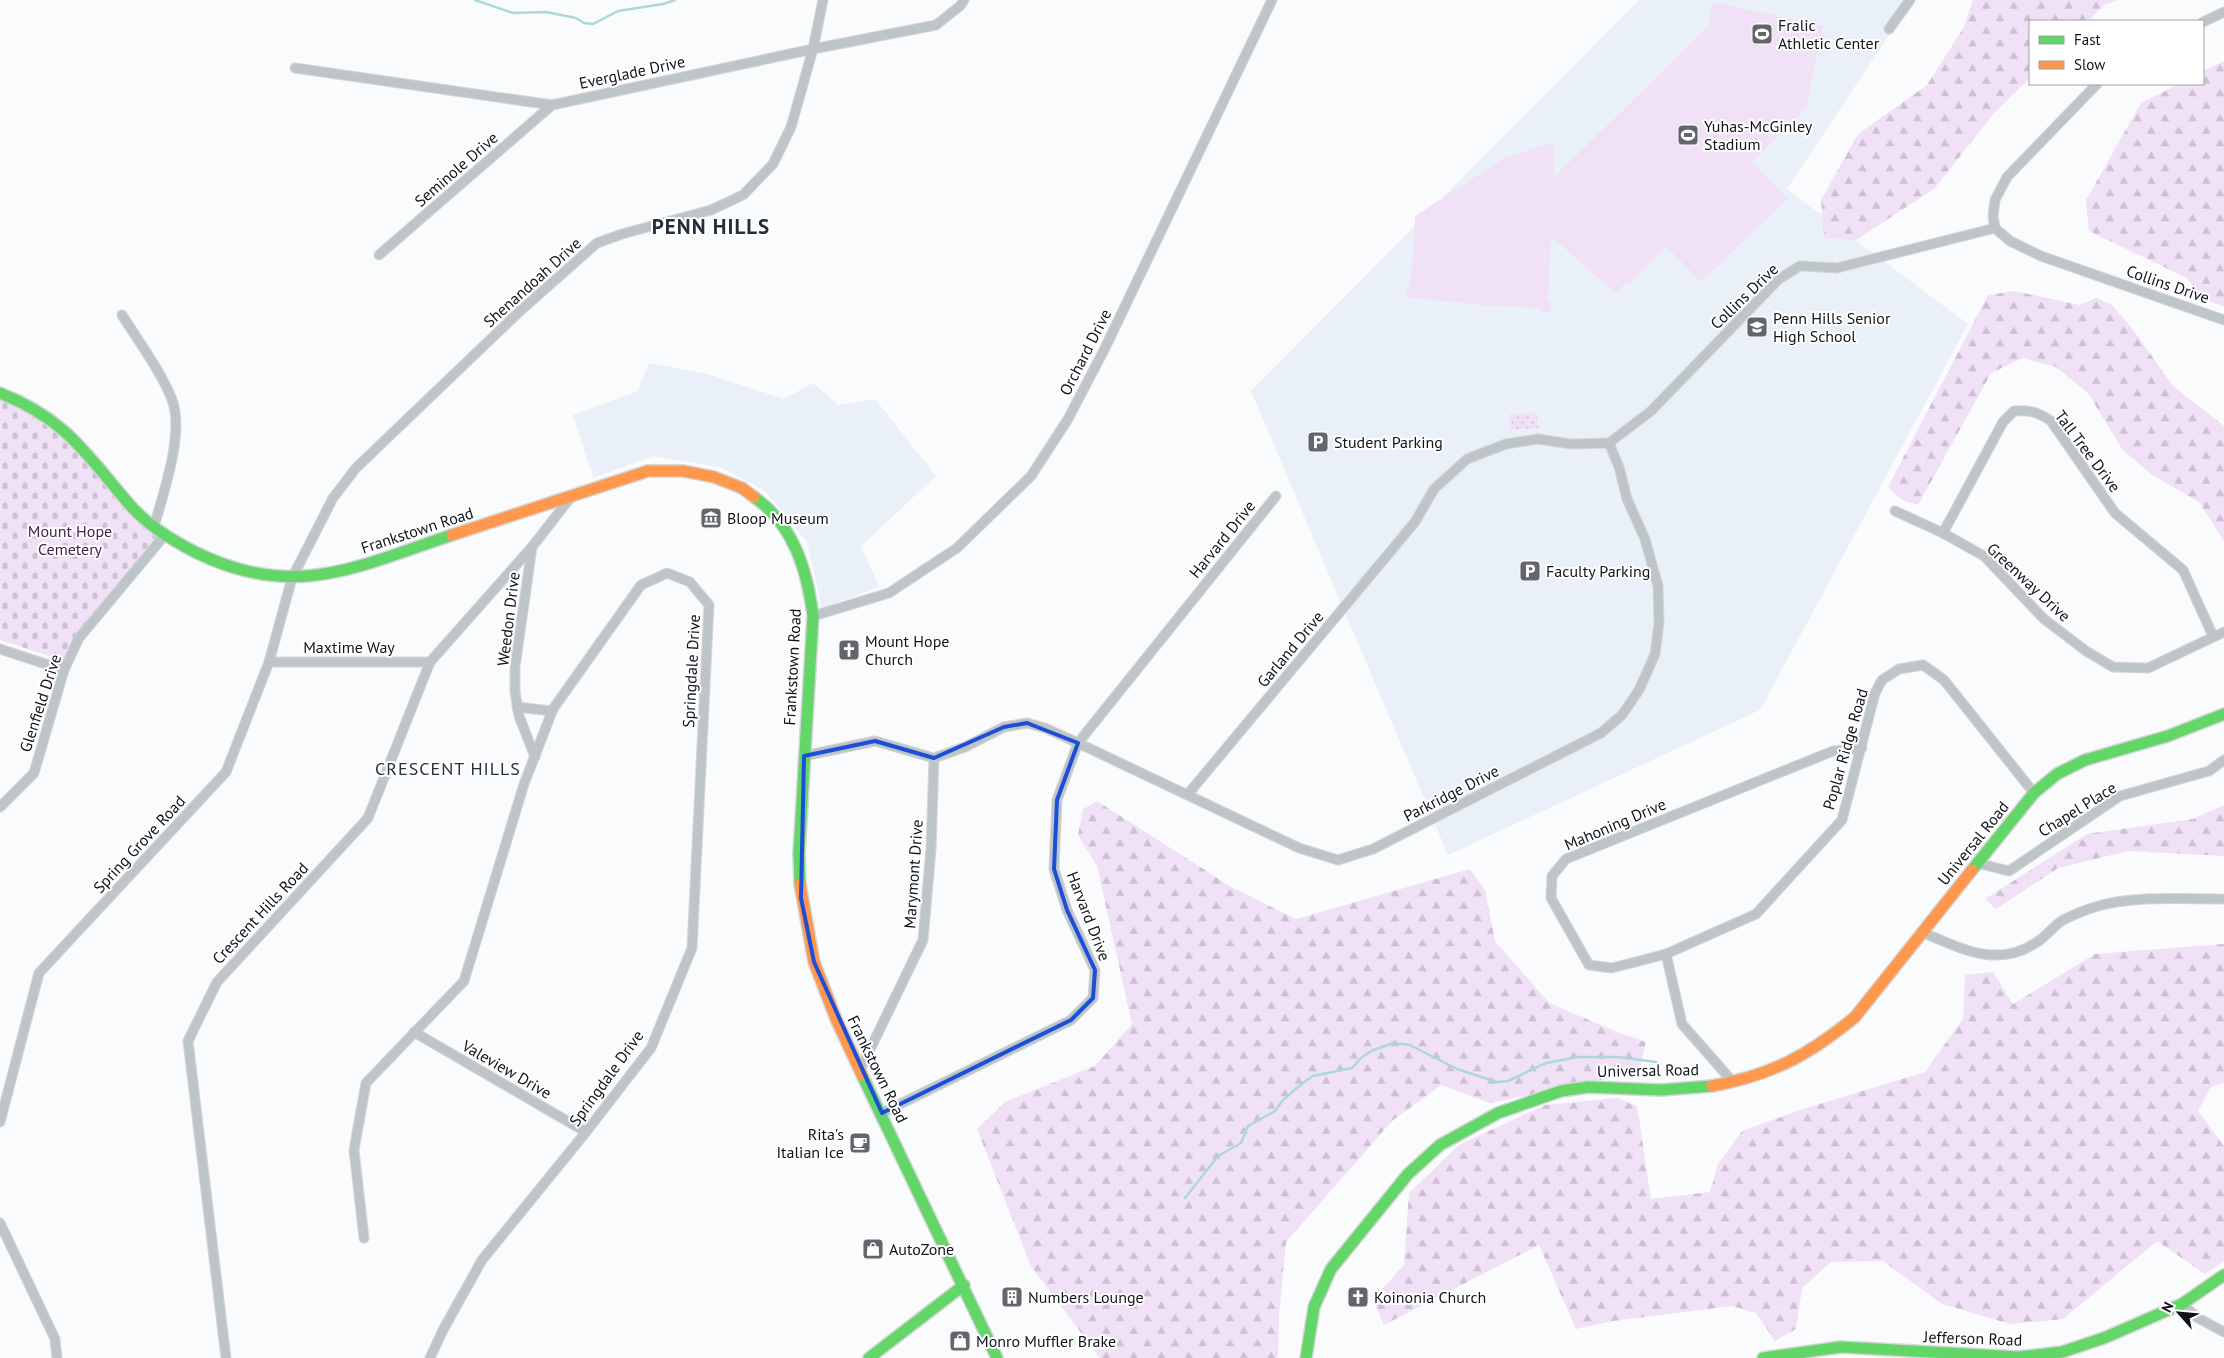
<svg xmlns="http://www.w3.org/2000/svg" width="2224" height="1358" font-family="'PT Sans',sans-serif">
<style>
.built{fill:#e9f0f8}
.grass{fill:#f1e1f7}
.forest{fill:url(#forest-firs)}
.cemetery{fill:url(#cemetery-stones)}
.garden{fill:url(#garden-dots)}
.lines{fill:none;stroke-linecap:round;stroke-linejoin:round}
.stream{stroke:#add9d4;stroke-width:2.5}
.street-casing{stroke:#d5d6d8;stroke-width:11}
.fast-casing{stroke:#d5d6d8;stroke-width:14}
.slow-casing{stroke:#d5d6d8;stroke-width:14}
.street{stroke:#bec5c8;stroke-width:9}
.fast{stroke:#63d668;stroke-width:11}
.slow{stroke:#ff974d;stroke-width:11}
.marked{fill:none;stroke:#1d4ed8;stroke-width:4;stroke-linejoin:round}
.labels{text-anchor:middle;stroke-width:4;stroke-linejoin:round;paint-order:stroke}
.poi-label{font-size:16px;fill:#10141a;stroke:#fff;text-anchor:start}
.street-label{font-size:16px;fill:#10141a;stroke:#fff}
.park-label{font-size:16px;fill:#482051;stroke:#fff}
.neighbourhood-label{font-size:18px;letter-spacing:1px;fill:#252f3b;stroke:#fff}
.district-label{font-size:21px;font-weight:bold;letter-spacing:1px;fill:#252f3b;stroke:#fff}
</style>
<defs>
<pattern id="forest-firs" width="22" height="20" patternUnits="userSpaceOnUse" patternTransform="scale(1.25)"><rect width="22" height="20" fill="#f1e1f7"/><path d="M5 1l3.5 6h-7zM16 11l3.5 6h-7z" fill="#cec0d3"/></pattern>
<pattern id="cemetery-stones" width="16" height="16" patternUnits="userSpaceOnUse" patternTransform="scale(1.25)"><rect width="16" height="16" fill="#f1e1f7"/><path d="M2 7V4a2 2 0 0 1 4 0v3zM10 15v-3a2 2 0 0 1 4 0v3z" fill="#cec0d3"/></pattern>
<pattern id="garden-dots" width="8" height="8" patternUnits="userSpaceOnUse" patternTransform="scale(1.25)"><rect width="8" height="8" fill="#f1e1f7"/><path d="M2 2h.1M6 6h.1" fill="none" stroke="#cec0d3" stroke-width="1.8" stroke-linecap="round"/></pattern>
</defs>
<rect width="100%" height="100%" fill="#f9fbfd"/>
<g class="built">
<path d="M1639 0H1912L1787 189 1968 324 1760 710 1448 855 1251 391Z"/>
<path d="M649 363 707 374 784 399 813 383 838 405 875 399 936 476 861 546 879 587 822 608 807 542 765 491 720 467 653 456 593 478 573 415 638 391Z"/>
</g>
<path class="grass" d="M1713 2 1823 26 1806 108 1752 162 1788 198 1701 282 1666 246 1628 285 1626 283 1615 293 1551 236 1548 300 1552 304 1550 311 1545 313 1537 308 1491 306 1405 297 1412 273 1415 216 1504 158 1554 142V177L1708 27Z"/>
<g class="forest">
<path d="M1973 0H2117L2104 5 2088 21H2030V78L1994 113 1934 189 1856 240 1824 238 1821 200 1858 134 1927 85 1964 27Z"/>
<path d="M2224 61V306H2222L2202 298 2187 278 2089 231 2086 200 2141 103 2179 84H2203V71Z"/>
<path d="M2014 291 2080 305 2096 298 2112 305 2134 331 2173 386 2224 426V541L2200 503 2151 474 2122 449 2088 393 2056 367 2023 358 1991 373 1918 505 1902 500 1888 487 1988 295Z"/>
<path d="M1097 801 1233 888 1296 919 1470 869 1485 890 1495 941 1549 1003 1615 1031 1646 1042 1639 1072 1490 1103 1441 1085 1392 1121 1286 1242 1279 1316 1278 1358H1100L1031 1266 977 1129 1005 1102 1095 1066 1132 1024 1097 866 1078 835 1083 809Z"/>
<path d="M2224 805V856L2128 851 2058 868 1996 909 1985 899 2087 834 2193 819Z"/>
<path d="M2224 944V1082L2210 1088 2198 1111 2224 1146V1261L2205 1274 2157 1241 2063 1319 2010 1324 1942 1304 1883 1261 1831 1262 1802 1288 1796 1329 1775 1341 1756 1313 1732 1306 1613 1321 1576 1329 1539 1245 1384 1325 1373 1299 1404 1265 1409 1193 1459 1145 1545 1105 1617 1098 1637 1106 1651 1199 1710 1192 1718 1164 1742 1131 1800 1110 1925 1072 1963 1019 1965 975 1993 972 2013 1004 2095 954Z"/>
</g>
<path class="cemetery" d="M0 393 26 402 164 536 96 618 67 662 0 640Z"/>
<path class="garden" d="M1537 413 1538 428 1510 430 1509 414Z"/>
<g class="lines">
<g class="stream">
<path d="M475 0 513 13 546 12 576 18 584 23 593 24 618 11 663 4 675 0"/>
<path d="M1185 1198 1218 1156 1241 1143 1248 1126 1275 1111 1283 1100 1304 1082 1313 1076 1352 1068 1361 1058 1371 1051 1393 1043 1410 1045 1457 1069 1497 1082 1508 1081 1546 1063 1578 1057H1618L1656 1062"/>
</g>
<g class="street-casing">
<g id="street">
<path d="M2203 22 2224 12"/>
<path d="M1889 29 1910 0"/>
<path d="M295 68 552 105 813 49 936 25 960 6 964 0"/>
<path d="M1995 228 1993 216 1995 200 2007 177 2097 84"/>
<path d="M379 255 552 105"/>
<path d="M122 315C137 339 167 380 174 406 182 440 163 494 154 527"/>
<path d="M1609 443 1651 411 1779 279 1800 266 1837 268 1995 228 2010 241 2041 256 2224 320"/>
<path d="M1895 511 1943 533 1984 556 2044 619 2086 651 2113 667 2148 668 2224 632"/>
<path d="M1943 533 2003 422 2014 411C2030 410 2038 412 2051 421L2115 513 2183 570 2213 636"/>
<path d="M813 616 889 593 957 548 1031 476 1068 419 1104 350 1272 0"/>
<path d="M0 649 64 670"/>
<path d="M269 662H430"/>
<path d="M517 707 552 711"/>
<path d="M1862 748 1833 751 1566 859 1552 876 1551 898 1589 965 1612 968 1666 954 1756 914 1842 820 1875 693 1882 680 1899 669 1923 665 1944 680 2034 793"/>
<path d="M804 756 875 741 934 758 965 747 1004 727 1027 723 1045 728 1078 743 1299 848 1338 860 1373 849 1601 733 1622 715 1639 690 1655 654 1659 623 1658 586 1645 539 1627 499 1619 467 1609 443 1571 444 1538 439 1506 444 1467 459 1434 489 1415 522 1188 794"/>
<path d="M535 757 519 716 515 692V667L532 547 571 497"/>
<path d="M0 807 34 773 64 670 79 638 164 536"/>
<path d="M1977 863 2009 871 2120 796 2209 771 2224 760"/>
<path d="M1922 932C1962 949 1999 970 2040 940 2048 934 2055 925 2063 920 2075 914 2093 907 2106 904 2144 896 2185 899 2224 899"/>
<path d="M1666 954 1682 1024 1732 1081"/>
<path d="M414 1032 586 1132"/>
<path d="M861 1068 923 940 931 849 934 758"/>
<path d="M882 1113 1071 1020 1093 998 1095 970 1067 910 1054 869 1057 800 1078 743 1276 496"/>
<path d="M0 1122 39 973 226 772 269 662 292 578 333 498 356 468 519 312 597 243 622 234 711 210 743 195 773 164 791 127 813 49 823 0"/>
<path d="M0 1223 55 1339 57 1358"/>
<path d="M364 1238 354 1150 366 1083 464 981 524 784 553 709 641 585 667 573 690 582 709 605 692 948 651 1048 586 1132 482 1260 443 1330 430 1358"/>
<path d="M2182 1304 2198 1318 2224 1332"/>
<path d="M226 1358 188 1041 217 982 368 818 430 662 532 547"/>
</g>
</g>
<g class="fast-casing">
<g id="fast">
<path d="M0 393C66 419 86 454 130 505 148 526 173 541 197 553 295 601 358 566 452 535"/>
<path d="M754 497C794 525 807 570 813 616L799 853 800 884"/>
<path d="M1972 870 2034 793 2057 774 2085 760 2168 736 2224 714"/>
<path d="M862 1075 997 1358"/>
<path d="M869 1358 964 1285"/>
<path d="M1306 1358 1314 1307 1331 1269 1408 1174 1440 1145 1498 1113 1561 1091 1588 1087 1661 1090 1712 1086"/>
<path d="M1763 1358 1841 1347 2019 1357 2062 1352 2104 1338 2182 1304 2224 1275"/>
</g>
</g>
<g class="slow-casing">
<g id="slow">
<path d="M452 535 648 471H683L714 477 742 488 754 497"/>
<path d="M800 884 814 962 836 1019 862 1075"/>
<path d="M1712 1086C1772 1075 1809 1055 1855 1017L1972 870"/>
</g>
</g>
<use href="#street" class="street"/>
<use href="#fast" class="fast"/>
<use href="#slow" class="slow"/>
</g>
<path class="marked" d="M1027 723 1078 743 1057 800 1054 869 1067 910 1095 970 1093 998 1071 1020 882 1113 814 962 801 898 804 756 875 741 934 758 1004 727Z"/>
<defs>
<g id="stadium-square" transform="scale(1.125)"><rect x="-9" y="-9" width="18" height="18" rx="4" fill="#626569" stroke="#fff"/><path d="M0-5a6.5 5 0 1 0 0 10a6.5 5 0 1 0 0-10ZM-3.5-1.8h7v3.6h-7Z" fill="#fff"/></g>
<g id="school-square" transform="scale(1.125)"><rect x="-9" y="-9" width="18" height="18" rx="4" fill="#626569" stroke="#fff"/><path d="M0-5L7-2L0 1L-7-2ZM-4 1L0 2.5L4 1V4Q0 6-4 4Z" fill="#fff"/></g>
<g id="parking-square" transform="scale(1.125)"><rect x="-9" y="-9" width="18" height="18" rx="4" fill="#626569" stroke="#fff"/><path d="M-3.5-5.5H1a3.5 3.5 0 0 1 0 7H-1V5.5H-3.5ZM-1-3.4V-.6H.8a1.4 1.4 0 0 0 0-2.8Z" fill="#fff"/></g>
<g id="museum-square" transform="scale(1.125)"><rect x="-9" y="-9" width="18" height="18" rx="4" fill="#626569" stroke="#fff"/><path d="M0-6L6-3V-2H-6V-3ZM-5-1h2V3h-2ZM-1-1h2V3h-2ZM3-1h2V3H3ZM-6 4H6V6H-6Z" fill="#fff"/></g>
<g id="church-square" transform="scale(1.125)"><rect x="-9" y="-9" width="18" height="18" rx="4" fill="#626569" stroke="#fff"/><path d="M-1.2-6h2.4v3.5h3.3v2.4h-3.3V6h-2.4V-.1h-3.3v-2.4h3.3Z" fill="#fff"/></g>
<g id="cafe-square" transform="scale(1.125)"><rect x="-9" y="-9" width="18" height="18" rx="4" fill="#626569" stroke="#fff"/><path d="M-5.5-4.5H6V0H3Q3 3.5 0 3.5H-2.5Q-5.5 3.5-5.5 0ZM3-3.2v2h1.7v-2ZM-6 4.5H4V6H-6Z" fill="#fff"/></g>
<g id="shop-square" transform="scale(1.125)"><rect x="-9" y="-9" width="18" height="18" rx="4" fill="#626569" stroke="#fff"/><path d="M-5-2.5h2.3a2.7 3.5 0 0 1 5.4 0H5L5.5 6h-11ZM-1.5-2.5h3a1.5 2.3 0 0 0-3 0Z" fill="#fff"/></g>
<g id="building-square" transform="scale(1.125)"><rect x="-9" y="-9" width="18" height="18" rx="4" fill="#626569" stroke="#fff"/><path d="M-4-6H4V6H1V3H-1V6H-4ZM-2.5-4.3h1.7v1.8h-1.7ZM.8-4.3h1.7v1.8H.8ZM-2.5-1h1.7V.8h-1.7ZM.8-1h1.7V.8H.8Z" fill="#fff"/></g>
</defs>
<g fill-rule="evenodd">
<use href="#stadium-square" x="1762" y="34"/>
<use href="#stadium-square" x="1688" y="135"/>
<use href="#school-square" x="1757" y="327"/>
<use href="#parking-square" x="1318" y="442"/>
<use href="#museum-square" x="711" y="518"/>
<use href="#parking-square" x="1530" y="571"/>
<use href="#church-square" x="849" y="650"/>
<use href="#cafe-square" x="860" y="1143"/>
<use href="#shop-square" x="873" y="1249"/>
<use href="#building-square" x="1012" y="1297"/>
<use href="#church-square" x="1358" y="1297"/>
<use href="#shop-square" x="960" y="1341"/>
</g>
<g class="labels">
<g class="poi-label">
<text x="1778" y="31">Fralic<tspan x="1778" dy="18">Athletic Center</tspan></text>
<text x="1704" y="132">Yuhas-McGinley<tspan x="1704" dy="18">Stadium</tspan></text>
<text x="1773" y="324">Penn Hills Senior<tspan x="1773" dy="18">High School</tspan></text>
<text x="1334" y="448">Student Parking</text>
<text x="727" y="524">Bloop Museum</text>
<text x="1546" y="577">Faculty Parking</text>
<text x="865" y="647">Mount Hope<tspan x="865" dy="18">Church</tspan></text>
<text x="844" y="1140" text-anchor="end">Rita's<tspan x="844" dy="18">Italian Ice</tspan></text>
<text x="889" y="1255">AutoZone</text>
<text x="1028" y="1303">Numbers Lounge</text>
<text x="1374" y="1303">Koinonia Church</text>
<text x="976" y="1347">Monro Muffler Brake</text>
</g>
<g class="street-label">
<text transform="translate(632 72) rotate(-12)" y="6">Everglade Drive</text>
<text transform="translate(456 169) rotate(-41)" y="6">Seminole Drive</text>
<text transform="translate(532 282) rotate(-42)" y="6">Shenandoah Drive</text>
<text transform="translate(2168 284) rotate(19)" y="6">Collins Drive</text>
<text transform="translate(1744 296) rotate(-44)" y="6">Collins Drive</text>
<text transform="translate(1085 352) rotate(-63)" y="6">Orchard Drive</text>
<text transform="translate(2088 451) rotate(53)" y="6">Tall Tree Drive</text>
<text transform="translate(417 530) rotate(-18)" y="6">Frankstown Road</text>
<text transform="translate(1222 539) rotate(-51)" y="6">Harvard Drive</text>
<text transform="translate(2029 582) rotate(43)" y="6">Greenway Drive</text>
<text transform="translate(508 619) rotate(-83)" y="6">Weedon Drive</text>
<text x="349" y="653">Maxtime Way</text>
<text transform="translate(1290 649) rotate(-50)" y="6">Garland Drive</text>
<text transform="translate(792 667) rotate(-87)" y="6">Frankstown Road</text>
<text transform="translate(691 671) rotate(-87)" y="6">Springdale Drive</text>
<text transform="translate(40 703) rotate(-72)" y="6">Glenfield Drive</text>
<text transform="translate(1845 749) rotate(-74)" y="6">Poplar Ridge Road</text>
<text transform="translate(1451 793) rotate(-27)" y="6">Parkridge Drive</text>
<text transform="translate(2077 809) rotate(-32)" y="6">Chapel Place</text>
<text transform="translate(1615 824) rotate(-23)" y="6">Mahoning Drive</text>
<text transform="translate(1973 843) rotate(-51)" y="6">Universal Road</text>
<text transform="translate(139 844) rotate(-47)" y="6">Spring Grove Road</text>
<text transform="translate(913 874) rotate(-86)" y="6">Marymont Drive</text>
<text transform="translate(260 913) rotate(-47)" y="6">Crescent Hills Road</text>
<text transform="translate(1089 916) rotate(69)" y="6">Harvard Drive</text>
<text transform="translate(507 1069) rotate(30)" y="6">Valeview Drive</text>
<text transform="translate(878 1069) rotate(64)" y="6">Frankstown Road</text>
<text transform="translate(1648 1070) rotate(-1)" y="6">Universal Road</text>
<text transform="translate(606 1078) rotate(-54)" y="6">Springdale Drive</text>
<text transform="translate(1973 1338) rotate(2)" y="6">Jefferson Road</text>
</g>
<g class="park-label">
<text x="70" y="537">Mount Hope<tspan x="70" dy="18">Cemetery</tspan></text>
</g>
<g class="neighbourhood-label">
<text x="448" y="775">CRESCENT HILLS</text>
</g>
<g class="district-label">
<text x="711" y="234">PENN HILLS</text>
</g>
</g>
<rect x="2029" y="20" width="175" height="65" fill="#ffffff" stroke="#9fa1a3"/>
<rect x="2039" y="36" width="25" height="8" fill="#63d668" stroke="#9fa1a3"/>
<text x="2074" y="45" font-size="15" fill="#10141a">Fast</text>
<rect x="2039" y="61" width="25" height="8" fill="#ff974d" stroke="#9fa1a3"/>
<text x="2074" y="70" font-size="15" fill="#10141a">Slow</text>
<g transform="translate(2179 1313) rotate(297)" stroke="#ffffff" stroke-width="4" paint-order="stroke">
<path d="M0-4L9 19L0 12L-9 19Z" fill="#10141a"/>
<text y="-8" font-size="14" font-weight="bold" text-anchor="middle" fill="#10141a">N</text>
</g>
</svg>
